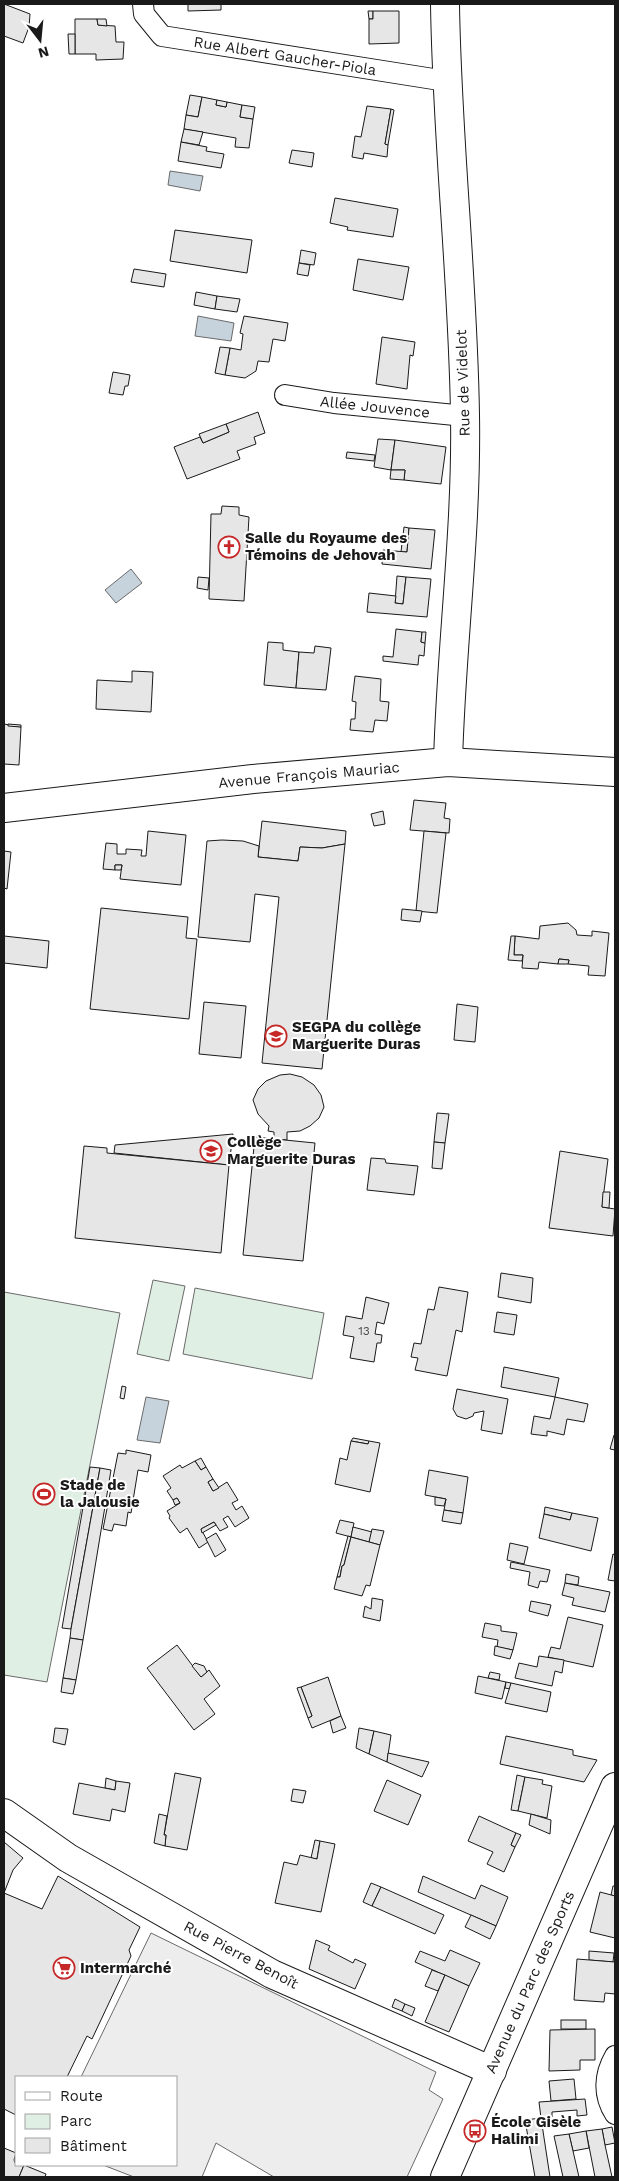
<svg xmlns="http://www.w3.org/2000/svg" width="619" height="2181" font-family="'Work Sans',sans-serif">
<style>
.green{fill:#e0efe3;stroke:#6a6a6a}
.parking{fill:#ededed;stroke:#6a6a6a}
.water{fill:#c6d2dc;stroke:#6a6a6a}
.building{fill:#e6e6e6;stroke:#1a1a1a}
.lines{fill:none;stroke-linecap:round;stroke-linejoin:round}
.street-casing{stroke:#1a1a1a;stroke-width:22}
.secondary-casing{stroke:#1a1a1a;stroke-width:30}
.street{stroke:#fff;stroke-width:20}
.secondary{stroke:#fff;stroke-width:28}
.labels{text-anchor:middle;stroke-width:4;stroke-linejoin:round;paint-order:stroke}
.number-label{font-size:12px;fill:#4d4d4d}
.street-label{font-size:15px;fill:#1a1a1a;stroke:#fff}
.poi-label{font-size:15px;font-weight:bold;fill:#1a1a1a;stroke:#fff;text-anchor:start}
</style>
<rect width="100%" height="100%" fill="#fff"/>
<g class="green">
<path d="M153 1280 185 1286 169 1361 137 1354Z"/>
<path d="M195 1288 324 1313 312 1379 183 1354Z"/>
<path d="M4 1292 120 1313 47 1682 4 1675Z"/>
</g>
<path class="parking" d="M151 1933 436 2072 429 2090 443 2099 407 2177H274L216 2143 202 2177H134L103 2165H176V2077H81Z"/>
<g class="water">
<path d="M170 171 203 176 200 191 168 185Z"/>
<path d="M198 316 234 323 231 341 195 336Z"/>
<path d="M131 569 142 583 116 603 105 590Z"/>
<path d="M146 1397 169 1401 160 1443 137 1440Z"/>
</g>
<g class="building">
<path d="M4 4 30 14 29 27 23 43 4 36Z"/>
<path d="M188 4H221V10L188 11Z"/>
<path d="M368 11H373V19H369Z"/>
<path d="M373 11H399V43L369 44V19H373Z"/>
<path d="M75 19H97L98 25 115 26 116 42H124L123 59 96 60V54H75Z"/>
<path d="M97 19H106L107 26 98 25Z"/>
<path d="M68 34H75V54H69Z"/>
<path d="M190 95 202 97 198 117 186 115Z"/>
<path d="M202 97 217 100 216 105 226 107 227 102 242 105 240 117 253 119 249 148 235 147 236 138 184 129 186 115 198 117Z"/>
<path d="M217 100 227 102 226 107 216 105Z"/>
<path d="M242 105 255 107 253 119 240 117Z"/>
<path d="M367 106 391 109 385 144 388 145 387 157 364 153 363 159 352 157 355 136 361 137Z"/>
<path d="M391 109 394 110 388 145 385 144Z"/>
<path d="M184 129 203 132 199 145 181 142Z"/>
<path d="M181 142 207 147 206 151 224 154 221 168 178 161Z"/>
<path d="M292 150 314 153 312 167 289 163Z"/>
<path d="M335 198 398 209 393 237 347 230 348 227 330 223Z"/>
<path d="M175 230 252 240 247 273 170 261Z"/>
<path d="M301 250 316 253 314 265 299 263Z"/>
<path d="M358 259 409 267 403 300 353 290Z"/>
<path d="M299 263 310 265 308 276 297 274Z"/>
<path d="M134 269 166 274 164 287 131 282Z"/>
<path d="M196 292 217 296 215 309 194 305Z"/>
<path d="M217 296 240 299 237 312 215 309Z"/>
<path d="M244 316 288 323 285 341 273 339 269 362 258 361 256 371 245 378 225 375 230 348 241 350 243 334 240 333Z"/>
<path d="M382 337 415 342 413 356 410 355 407 389 376 384Z"/>
<path d="M220 347 230 348 225 375 215 373Z"/>
<path d="M113 372 130 375 128 386H125L123 395 109 393Z"/>
<path d="M258 412 265 433 254 437 256 444 237 451 240 459 187 479 174 447 200 437 203 443 229 432 226 424Z"/>
<path d="M226 424 229 432 203 443 199 434Z"/>
<path d="M378 439 395 440 391 470 374 467Z"/>
<path d="M395 440 446 447 441 484 404 480 405 470H391Z"/>
<path d="M347 452 375 455 374 461 346 458Z"/>
<path d="M391 470H405L404 480 390 479Z"/>
<path d="M222 506 239 507V515L249 517 244 601 209 599 211 514H221Z"/>
<path d="M404 527 409 528 407 552H401Z"/>
<path d="M409 528 435 530 431 569 382 564 383 550 407 552Z"/>
<path d="M397 576 406 577 403 604 395 603Z"/>
<path d="M198 577 209 578 208 590 197 588Z"/>
<path d="M406 577 431 579 427 617 367 612 369 593 396 596 395 603 403 604Z"/>
<path d="M396 629 422 632 421 642 425 643 424 656 419 655 418 665 383 661V656L393 657Z"/>
<path d="M422 632H426L425 643 421 642Z"/>
<path d="M268 642 283 643V650L299 652 296 688 264 685Z"/>
<path d="M315 646 331 648 326 690 296 688 299 652 314 653Z"/>
<path d="M132 671 153 672 151 712 96 709 97 680 132 682Z"/>
<path d="M355 676 381 679 380 701 389 702 387 721 375 720 373 732 350 730 351 719H355L356 702 352 701Z"/>
<path d="M4 724 21 727 19 765 4 764Z"/>
<path d="M8 724 21 725V727L8 726Z"/>
<path d="M414 800 446 803 444 818 450 819 449 833 410 830Z"/>
<path d="M383 811 385 824 374 826 371 814Z"/>
<path d="M262 821 346 831 345 844 322 848 300 847 298 861 258 857Z"/>
<path d="M148 831 186 835 181 885 120 879 122 865H115V870L103 869 106 843 117 844V854H126V849L142 850 141 856H146Z"/>
<path d="M424 831 446 833 437 913 416 911Z"/>
<path d="M222 840 243 841 259 846 258 857 298 861 300 847 322 848 345 844 322 1069 262 1063 279 897 255 894 250 942 198 937 207 841Z"/>
<path d="M4 851 11 852 7 889 4 888Z"/>
<path d="M115 865H122L121 870H115Z"/>
<path d="M101 908 188 917 186 938 197 939 189 1019 90 1009Z"/>
<path d="M402 909 422 911 420 922 401 920Z"/>
<path d="M568 923 576 930 577 935 592 936V931L609 933 605 976 588 975 589 966 568 964 569 960 559 959 558 964 539 962 538 969 522 968 523 955H514L515 936 539 939 540 926Z"/>
<path d="M4 936 49 941 47 968 4 963Z"/>
<path d="M511 936H515L514 955H523L522 961 508 960Z"/>
<path d="M559 959 569 960 568 964H558Z"/>
<path d="M204 1002 246 1006 241 1058 199 1054Z"/>
<path d="M457 1004 478 1007 475 1042 454 1040Z"/>
<path d="M290 1074 302 1077 314 1085 321 1095 324 1107 319 1118 310 1126 300 1131 287 1132V1140L274 1139V1132L268 1131 269 1126 258 1114 253 1100 258 1089 266 1081 280 1075Z"/>
<path d="M437 1113 449 1114 445 1143 434 1142Z"/>
<path d="M233 1134 229 1165 114 1153 115 1145Z"/>
<path d="M255 1137 315 1143 303 1261 243 1255Z"/>
<path d="M434 1142 445 1143 442 1169 432 1168Z"/>
<path d="M84 1146 107 1148V1153L229 1165 221 1253 75 1238Z"/>
<path d="M560 1151 608 1159 602 1207 615 1209 613 1236 549 1228Z"/>
<path d="M371 1158 385 1159 386 1163 418 1166 414 1195 367 1190Z"/>
<path d="M603 1192H610L609 1208 602 1207Z"/>
<path d="M501 1273 533 1278 531 1303 498 1297Z"/>
<path d="M439 1287 468 1292 462 1332 456 1330 447 1376 415 1370 418 1358 411 1357 414 1343 421 1344 428 1309 434 1310Z"/>
<path d="M366 1297 389 1303 384 1324 377 1322 375 1334 382 1335 381 1343H377L374 1362 350 1358 354 1337 343 1335 346 1316 362 1319Z"/>
<path d="M497 1312 517 1315 514 1335 494 1332Z"/>
<path d="M504 1367 559 1378 555 1397 501 1387Z"/>
<path d="M122 1386 126 1387 124 1399 120 1398Z"/>
<path d="M457 1389 508 1399 502 1434 481 1430 484 1411 474 1413 473 1416 466 1419 457 1416 453 1409Z"/>
<path d="M555 1397 588 1404 584 1422 567 1419 564 1435 547 1431V1436L531 1434 534 1416 550 1419Z"/>
<path d="M614 1435H615V1450L610 1449Z"/>
<path d="M353 1438 369 1441 368 1444 351 1441Z"/>
<path d="M351 1441 368 1444 369 1441 380 1443 370 1492 335 1484 340 1458 347 1460Z"/>
<path d="M126 1450 151 1455 148 1472 138 1470 131 1513 128 1512 126 1526 114 1524 112 1531 103 1529 118 1453 126 1454Z"/>
<path d="M201 1458 206 1467 201 1470 195 1461Z"/>
<path d="M195 1461 201 1470 206 1467 213 1479 208 1482 213 1491 227 1482 238 1500 232 1503 236 1510 242 1506 249 1518 235 1527 228 1516 223 1519 228 1527 220 1531 214 1522 201 1529 208 1542 199 1548 187 1528 180 1533 169 1518 170 1516 167 1511 180 1503 177 1498 173 1500 167 1491 171 1488 163 1476 180 1465 182 1468Z"/>
<path d="M90 1467 100 1468 71 1629 62 1628Z"/>
<path d="M100 1468 111 1470 83 1640 70 1638 71 1629Z"/>
<path d="M429 1470 468 1477 463 1513 444 1510 446 1499 425 1495Z"/>
<path d="M213 1479 219 1488 213 1491 208 1482Z"/>
<path d="M435 1497 446 1499 444 1506 435 1505Z"/>
<path d="M177 1498 180 1503 175 1505 173 1500Z"/>
<path d="M545 1507 572 1513 570 1520 544 1514Z"/>
<path d="M444 1510 463 1513 461 1524 442 1521Z"/>
<path d="M572 1513 598 1518 591 1551 539 1538 544 1514 570 1520Z"/>
<path d="M340 1520 354 1523 351 1537 336 1533Z"/>
<path d="M214 1522 216 1525 202 1533 201 1529Z"/>
<path d="M353 1527 372 1532 369 1542 351 1537Z"/>
<path d="M372 1529 384 1531 380 1545 369 1542Z"/>
<path d="M216 1533 226 1550 215 1557 206 1539Z"/>
<path d="M348 1536 351 1537 344 1565 342 1566 340 1577H337Z"/>
<path d="M351 1537 380 1545 370 1586 366 1585 362 1596 334 1589 337 1577H340L342 1566 344 1565Z"/>
<path d="M510 1543 528 1547 524 1564 507 1560Z"/>
<path d="M613 1554 615 1555V1581L608 1580Z"/>
<path d="M511 1562 550 1570 547 1582 540 1581 538 1588 528 1585 530 1572 510 1568Z"/>
<path d="M566 1574 579 1577 578 1585 565 1583Z"/>
<path d="M565 1583 610 1592 605 1612 572 1605 574 1598 562 1595Z"/>
<path d="M372 1598 383 1600 380 1621 363 1617 365 1606 371 1609Z"/>
<path d="M531 1601 551 1605 548 1616 529 1611Z"/>
<path d="M568 1617 603 1625 593 1667 548 1657 551 1647 560 1649Z"/>
<path d="M485 1623 501 1626V1631L517 1633 513 1650 497 1647 498 1640 482 1637Z"/>
<path d="M70 1638 83 1640 76 1680 63 1678Z"/>
<path d="M177 1645 201 1677 209 1670 220 1686 204 1699 215 1714 194 1730 147 1668Z"/>
<path d="M495 1646 513 1650 510 1659 494 1655Z"/>
<path d="M539 1656 564 1660 562 1673 555 1671 552 1686 515 1678 519 1663 537 1667Z"/>
<path d="M195 1663 204 1666 207 1672 201 1677 192 1666Z"/>
<path d="M490 1672 500 1674 499 1680 488 1678Z"/>
<path d="M478 1676 506 1682 502 1699 475 1693Z"/>
<path d="M328 1677 341 1716 312 1728 308 1718 312 1716 301 1687Z"/>
<path d="M63 1678 76 1680 73 1694 61 1692Z"/>
<path d="M506 1682 511 1683 510 1689 505 1688Z"/>
<path d="M511 1683 551 1692 547 1712 505 1703Z"/>
<path d="M301 1687 312 1716 308 1718 297 1688Z"/>
<path d="M341 1716 346 1728 333 1733 330 1721Z"/>
<path d="M55 1728 68 1729 65 1745 53 1742Z"/>
<path d="M359 1728 374 1731 369 1754 356 1748Z"/>
<path d="M374 1731 391 1735 387 1762 369 1754Z"/>
<path d="M506 1736 573 1750V1755L597 1760 584 1782 500 1764Z"/>
<path d="M388 1753 429 1762 422 1777 387 1762Z"/>
<path d="M175 1773 201 1778 187 1850 165 1846 166 1835H164Z"/>
<path d="M517 1775 525 1777 518 1811 511 1810Z"/>
<path d="M525 1777 543 1780 542 1784 552 1786 547 1818 518 1811Z"/>
<path d="M106 1778 116 1781 115 1790 105 1788Z"/>
<path d="M387 1780 421 1795 408 1825 374 1811Z"/>
<path d="M116 1781 130 1783 125 1812 112 1809 110 1821 73 1814 79 1783 115 1790Z"/>
<path d="M293 1789 306 1791 303 1803 291 1801Z"/>
<path d="M159 1814 167 1816 164 1835H166L165 1846 154 1843Z"/>
<path d="M531 1814 551 1820 550 1834 529 1825Z"/>
<path d="M479 1816 516 1833 511 1845 515 1847 504 1872 487 1864 493 1852 468 1841Z"/>
<path d="M516 1833 521 1835 515 1847 511 1845Z"/>
<path d="M315 1840 320 1841 317 1859 311 1858Z"/>
<path d="M320 1841 335 1844 321 1912 275 1903 284 1862 297 1865 300 1855 317 1859Z"/>
<path d="M4 1842 23 1858 13 1870 4 1893 42 1909 58 1876 140 1927 129 1950 131 1956 92 2039 87 2036 67 2077H16V2115L4 2109Z"/>
<path d="M423 1876 475 1899 481 1885 508 1897 496 1926 418 1892Z"/>
<path d="M371 1883 381 1887 372 1906 363 1902Z"/>
<path d="M613 1886H615V1896L611 1895Z"/>
<path d="M381 1887 444 1915 435 1934 372 1906Z"/>
<path d="M600 1892 615 1896V1938L590 1932Z"/>
<path d="M471 1915 496 1926 490 1939 465 1927Z"/>
<path d="M316 1940 330 1946 328 1950 353 1963 355 1959 366 1964 355 1989 309 1969Z"/>
<path d="M450 1950 480 1963 469 1986 415 1962 420 1951 445 1961Z"/>
<path d="M589 1951 614 1953 613 1962 589 1960Z"/>
<path d="M577 1959 615 1962V1994L605 1993 604 2002 574 2000Z"/>
<path d="M432 1970 445 1975 438 1991 425 1986Z"/>
<path d="M445 1975 469 1986 449 2032 425 2022Z"/>
<path d="M395 1999 405 2004 402 2011 392 2007Z"/>
<path d="M405 2004 415 2008 412 2016 402 2011Z"/>
<rect x="561" y="2020" width="25" height="9"/>
<path d="M595 2029V2060H580V2070L549 2071 550 2030Z"/>
<path d="M574 2079 576 2099 551 2101 549 2081Z"/>
<path d="M585 2099 587 2115 577 2116V2110L552 2112V2117L541 2118 539 2102Z"/>
<path d="M541 2118 550 2177H535L525 2120Z"/>
<path d="M612 2127 615 2143 605 2145 602 2129Z"/>
<path d="M602 2129 605 2145 612 2177H595L586 2131Z"/>
<path d="M586 2131 589 2148 573 2151 569 2134Z"/>
<path d="M569 2134 573 2151 579 2177H563L554 2136Z"/>
<path d="M4 2148 16 2153 14 2160 16 2165H24L19 2177H4Z"/>
<path d="M24 2165 46 2174 45 2177H19Z"/>
</g>
<g class="lines">
<g class="street-casing">
<g id="street">
<path d="M143 4 144 14 162 36 446 81"/>
<path d="M285 395 334 403 465 416"/>
<path d="M615 2056C604 2075 603 2095 615 2114"/>
</g>
</g>
<g class="secondary-casing">
<g id="secondary">
<path d="M445 4C447 141 463 278 465 415 467 531 451 647 448 762"/>
<path d="M4 808 253 779 448 762 615 772"/>
<path d="M4 1813 68 1858 272 1974 492 2071"/>
<path d="M445 2177 615 1787"/>
</g>
</g>
<use href="#street" class="street"/>
<use href="#secondary" class="secondary"/>
</g>
<defs>
<g id="church-ring" transform="scale(1.125)"><circle r="9.5" fill="#fff" stroke="#c62828" stroke-width="1.5"/><path d="M-1.2-6h2.4v3.5h3.3v2.4h-3.3V6h-2.4V-.1h-3.3v-2.4h3.3Z" fill="#c62828"/></g>
<g id="school-ring" transform="scale(1.125)"><circle r="9.5" fill="#fff" stroke="#c62828" stroke-width="1.5"/><path d="M0-5L7-2L0 1L-7-2ZM-4 1L0 2.5L4 1V4Q0 6-4 4Z" fill="#c62828"/></g>
<g id="stadium-ring" transform="scale(1.125)"><circle r="9.5" fill="#fff" stroke="#c62828" stroke-width="1.5"/><path d="M0-5a6.5 5 0 1 0 0 10a6.5 5 0 1 0 0-10ZM-3.5-1.8h7v3.6h-7Z" fill="#c62828"/></g>
<g id="supermarket-ring" transform="scale(1.125)"><circle r="9.5" fill="#fff" stroke="#c62828" stroke-width="1.5"/><path d="M-6-5.5h2.5l.6 2H6L4.5 2H-2.5L-4.4-4H-6ZM-1.5 3.2a1.3 1.3 0 1 0 .1 0ZM3 3.2a1.3 1.3 0 1 0 .1 0Z" fill="#c62828"/></g>
<g id="bus-ring" transform="scale(1.125)"><circle r="9.5" fill="#fff" stroke="#c62828" stroke-width="1.5"/><path d="M-5-6H5V4H4V6H2V4H-2V6H-4V4H-5ZM-3.5-4V0h7V-4ZM-3.5 1.2v1.5H-2V1.2ZM2 1.2v1.5H3.5V1.2Z" fill="#c62828"/></g>
</defs>
<g fill-rule="evenodd">
<use href="#church-ring" x="229" y="547"/>
<use href="#school-ring" x="276" y="1036"/>
<use href="#school-ring" x="211" y="1151"/>
<use href="#stadium-ring" x="44" y="1494"/>
<use href="#supermarket-ring" x="64" y="1968"/>
<use href="#bus-ring" x="475" y="2131"/>
</g>
<g class="labels">
<g class="number-label">
<text x="364" y="1335">13</text>
</g>
<g class="street-label">
<text transform="translate(285 56) rotate(9)" y="5">Rue Albert Gaucher-Piola</text>
<text transform="translate(463 383) rotate(-92)" y="5">Rue de Videlot</text>
<text transform="translate(375 407) rotate(6)" y="5">Allée Jouvence</text>
<text transform="translate(309 775) rotate(-5)" y="5">Avenue François Mauriac</text>
<text transform="translate(241 1955) rotate(28)" y="5">Rue Pierre Benoît</text>
<text transform="translate(530 1982) rotate(-66)" y="5">Avenue du Parc des Sports</text>
</g>
<g class="poi-label">
<text x="245" y="543">Salle du Royaume des<tspan x="245" dy="17">Témoins de Jehovah</tspan></text>
<text x="292" y="1032">SEGPA du collège<tspan x="292" dy="17">Marguerite Duras</tspan></text>
<text x="227" y="1147">Collège<tspan x="227" dy="17">Marguerite Duras</tspan></text>
<text x="60" y="1490">Stade de<tspan x="60" dy="17">la Jalousie</tspan></text>
<text x="80" y="1973">Intermarché</text>
<text x="491" y="2127">École Gisèle<tspan x="491" dy="17">Halimi</tspan></text>
</g>
</g>
<rect width="619" height="2181" fill="none" stroke="#1a1a1a" stroke-width="10"/>
<rect x="15" y="2076" width="162" height="90" fill="#ffffff" stroke="#a3a3a3"/>
<rect x="25" y="2092" width="25" height="8" fill="#ffffff" stroke="#a3a3a3"/>
<text x="60" y="2101" font-size="15" fill="#1a1a1a">Route</text>
<rect x="25" y="2114" width="25" height="15" fill="#e0efe3" stroke="#a3a3a3"/>
<text x="60" y="2126" font-size="15" fill="#1a1a1a">Parc</text>
<rect x="25" y="2138" width="25" height="15" fill="#e6e6e6" stroke="#a3a3a3"/>
<text x="60" y="2151" font-size="15" fill="#1a1a1a">Bâtiment</text>
<g transform="translate(40 40) rotate(164)" stroke="#ffffff" stroke-width="4" paint-order="stroke">
<path d="M0-4L9 19L0 12L-9 19Z" fill="#1a1a1a"/>
<text y="-8" font-size="14" font-weight="bold" text-anchor="middle" fill="#1a1a1a">N</text>
</g>
</svg>
